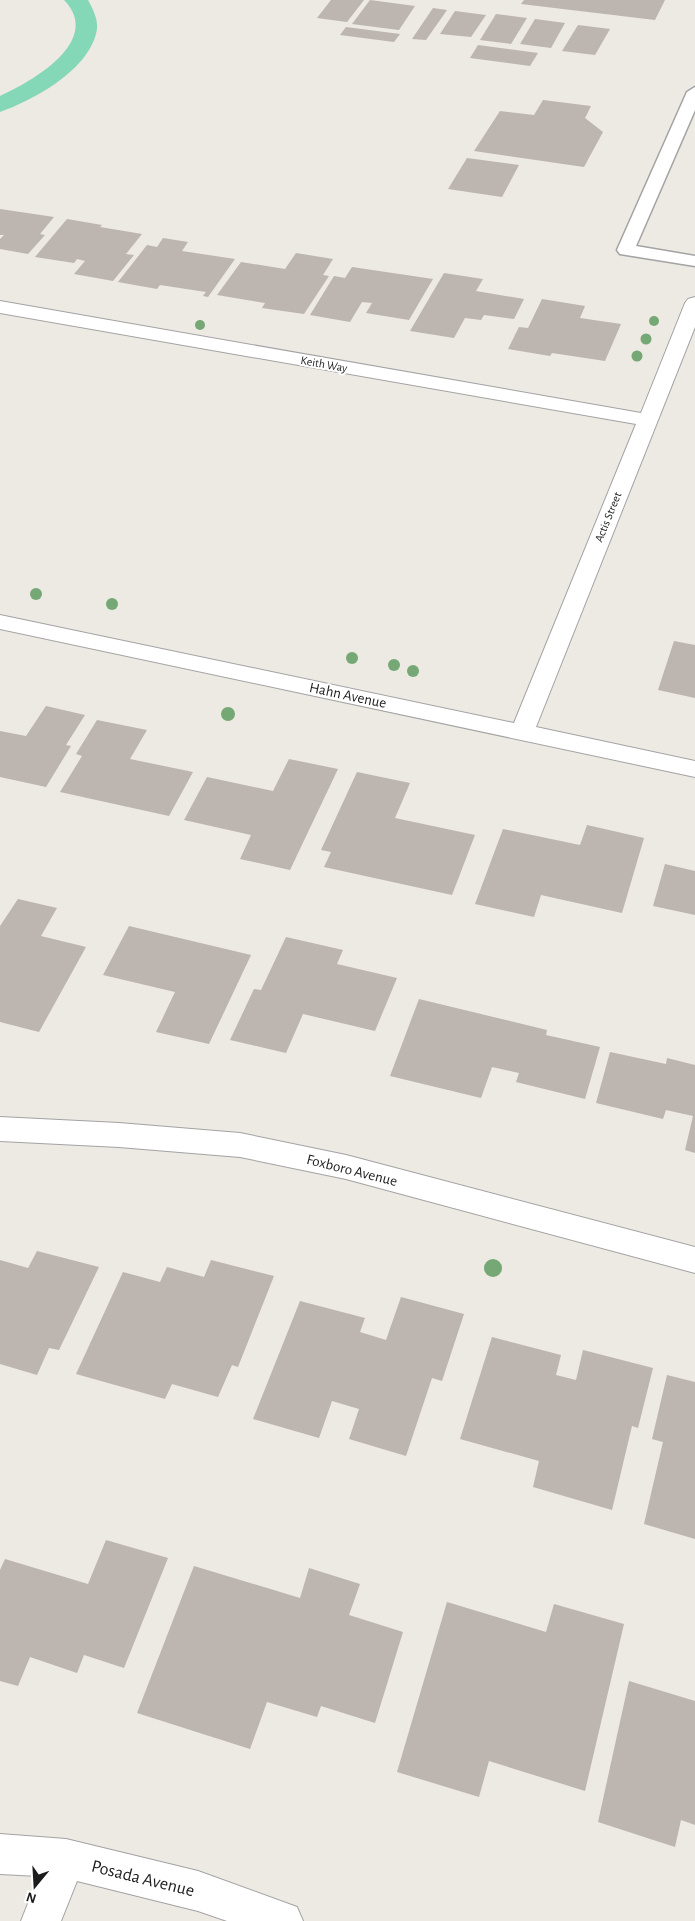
<svg xmlns="http://www.w3.org/2000/svg" width="695" height="1921" font-family="'Alegreya Sans',sans-serif">
<style>
.pitch{fill:#85d8b7}
.building{fill:#bdb5af}
.lines{fill:none;stroke-linecap:round;stroke-linejoin:round}
.lane-casing{stroke:#a3a3a3;stroke-width:3}
.street-casing{stroke:#a3a3a3;stroke-width:2}
.lane{fill:#fff;fill-rule:evenodd}
.street{fill:#fff;fill-rule:evenodd}
.tree{fill:#75a874}
.labels{text-anchor:middle;stroke-width:4;stroke-linejoin:round;paint-order:stroke}
.far-street-label{font-size:12px;fill:#1c1c1c;stroke:#fff}
.street-label{font-size:15px;fill:#1c1c1c;stroke:#fff}
.near-street-label{font-size:18px;fill:#1c1c1c;stroke:#fff}
</style>
<rect width="100%" height="100%" fill="#ede9e3"/>
<path class="pitch" d="M64 0H88C93 9 98 19 97 29 91 69 34 100 0 112V96C31 82 104 41 64 0Z"/>
<g class="building">
<path d="M331 0H364L347 22 317 18Z"/>
<path d="M370 0 415 6 399 30 352 24Z"/>
<path d="M524 0H665L655 20 521 4Z"/>
<path d="M433 8 447 10 426 40 412 39Z"/>
<path d="M455 11 486 15 471 37 440 34Z"/>
<path d="M496 14 527 18 511 44 480 40Z"/>
<path d="M535 19 565 23 551 48 520 44Z"/>
<path d="M578 25 610 29 595 55 562 51Z"/>
<path d="M346 27 400 34 394 42 340 35Z"/>
<path d="M478 45 538 53 530 66 470 58Z"/>
<path d="M543 100 591 106 585 118 603 132 584 167 474 151 500 111 534 115Z"/>
<path d="M467 158 519 165 502 197 448 189Z"/>
<path d="M0 209 54 217 40 234 45 235 28 254 0 249V239L4 235H0Z"/>
<path d="M67 219 102 225 100 227 142 234 126 254 134 255 113 281 74 274 85 261 77 259 74 263 35 257Z"/>
<path d="M163 238 188 242 182 251 235 259 208 297 203 296 206 292 160 285 157 289 118 282 147 245 157 247Z"/>
<path d="M296 253 333 259 323 275 329 276 304 314 262 308 265 303 217 295 241 262 285 269Z"/>
<path d="M352 267 433 279 409 320 366 313 372 303 362 302 350 322 310 315 334 276 345 278Z"/>
<path d="M444 273 483 279 476 291 524 299 514 319 484 315 481 320 465 318 454 338 410 331Z"/>
<path d="M542 299 585 306 580 318 621 324 605 361 552 353 550 356 508 349 519 327 528 328Z"/>
<path d="M674 641 695 645V698L658 690Z"/>
<path d="M46 706 85 715 66 745 71 746 46 787 0 777V731L26 736Z"/>
<path d="M97 720 147 730 130 759 193 772 169 816 60 792 82 756 76 754Z"/>
<path d="M289 759 338 769 290 870 240 859 251 835 184 820 207 777 273 791Z"/>
<path d="M357 772 410 783 395 818 475 835 452 895 324 867 331 852 321 850Z"/>
<path d="M587 825 644 838 622 913 541 895 534 917 475 904 503 829 580 845Z"/>
<path d="M665 864 695 871V915L653 906Z"/>
<path d="M18 899 57 908 41 936 86 947 39 1032 0 1022V926Z"/>
<path d="M129 926 251 955 209 1044 156 1032 175 992 103 975Z"/>
<path d="M286 937 343 950 337 964 397 978 375 1031 303 1014 286 1053 230 1040 254 989 261 990Z"/>
<path d="M419 999 547 1030 546 1035 600 1047 585 1099 516 1082 519 1073 492 1067 481 1098 390 1076Z"/>
<path d="M610 1052 666 1064 667 1058 695 1065V1153L685 1150 693 1116 666 1110 663 1119 596 1103Z"/>
<path d="M37 1251 99 1267 59 1350 49 1348 37 1375 0 1364V1260L28 1268Z"/>
<path d="M211 1260 274 1276 238 1367 232 1365 218 1397 172 1384 165 1399 76 1374 123 1272 160 1282 167 1267 204 1277Z"/>
<path d="M401 1297 464 1314 442 1381 432 1378 406 1456 349 1439 359 1409 332 1401 319 1438 253 1419 300 1301 365 1318 360 1332 386 1340Z"/>
<path d="M492 1337 561 1355 556 1375 576 1380 583 1350 653 1368 638 1428 632 1426 612 1510 533 1487 539 1461 460 1439Z"/>
<path d="M667 1375 695 1382V1539L644 1524 663 1442 652 1439Z"/>
<path d="M106 1540 168 1558 124 1668 84 1655 77 1673 30 1657 18 1686 0 1681V1570L5 1559 88 1584Z"/>
<path d="M194 1566 300 1598 309 1568 360 1584 349 1615 403 1632 375 1723 321 1706 317 1717 267 1702 250 1749 137 1713Z"/>
<path d="M447 1602 546 1632 554 1604 624 1624 585 1791 489 1761 479 1797 397 1772Z"/>
<path d="M629 1681 695 1701V1825L681 1820 675 1847 598 1822Z"/>
</g>
<g class="lines">
<g class="lane-casing">
<path id="lane" d="M695 87V110L636 246 695 256V266L620 254 617 250 687 92Z"/>
</g>
<g class="street-casing">
<g id="street">
<path d="M695 297V327L536 727 695 761V777L0 629V615L514 723 636 424 0 313V301L641 413 685 303 688 299Z"/>
<path d="M0 1117 119 1123 240 1133 346 1155 695 1247V1273L346 1179 240 1157 119 1147 0 1141Z"/>
<path d="M0 1834 66 1839 198 1871 297 1907 303 1921H227L198 1911 77 1881 61 1921H21L39 1876 0 1874Z"/>
</g>
</g>
<use href="#lane" class="lane"/>
<use href="#street" class="street"/>
</g>
<g class="tree">
<circle cx="654" cy="321" r="5"/>
<circle cx="200" cy="325" r="5"/>
<circle cx="646" cy="339" r="5.5"/>
<circle cx="637" cy="356" r="5.5"/>
<circle cx="36" cy="594" r="6"/>
<circle cx="112" cy="604" r="6"/>
<circle cx="352" cy="658" r="6"/>
<circle cx="394" cy="665" r="6"/>
<circle cx="413" cy="671" r="6"/>
<circle cx="228" cy="714" r="7"/>
<circle cx="493" cy="1268" r="9"/>
</g>
<g class="labels">
<g class="far-street-label">
<text transform="translate(324 364) rotate(10)" y="4">Keith Way</text>
<text transform="translate(608 517) rotate(-68)" y="4">Actis Street</text>
</g>
<g class="street-label">
<text transform="translate(348 695) rotate(12)" y="5">Hahn Avenue</text>
<text transform="translate(352 1170) rotate(14)" y="5">Foxboro Avenue</text>
</g>
<g class="near-street-label">
<text transform="translate(143 1878) rotate(14)" y="6">Posada Avenue</text>
</g>
</g>
<g transform="translate(35 1886) rotate(198)" stroke="#ffffff" stroke-width="4" paint-order="stroke">
<path d="M0-4L9 19L0 12L-9 19Z" fill="#1c1c1c"/>
<text y="-8" font-size="14" font-weight="bold" text-anchor="middle" fill="#1c1c1c">N</text>
</g>
</svg>
